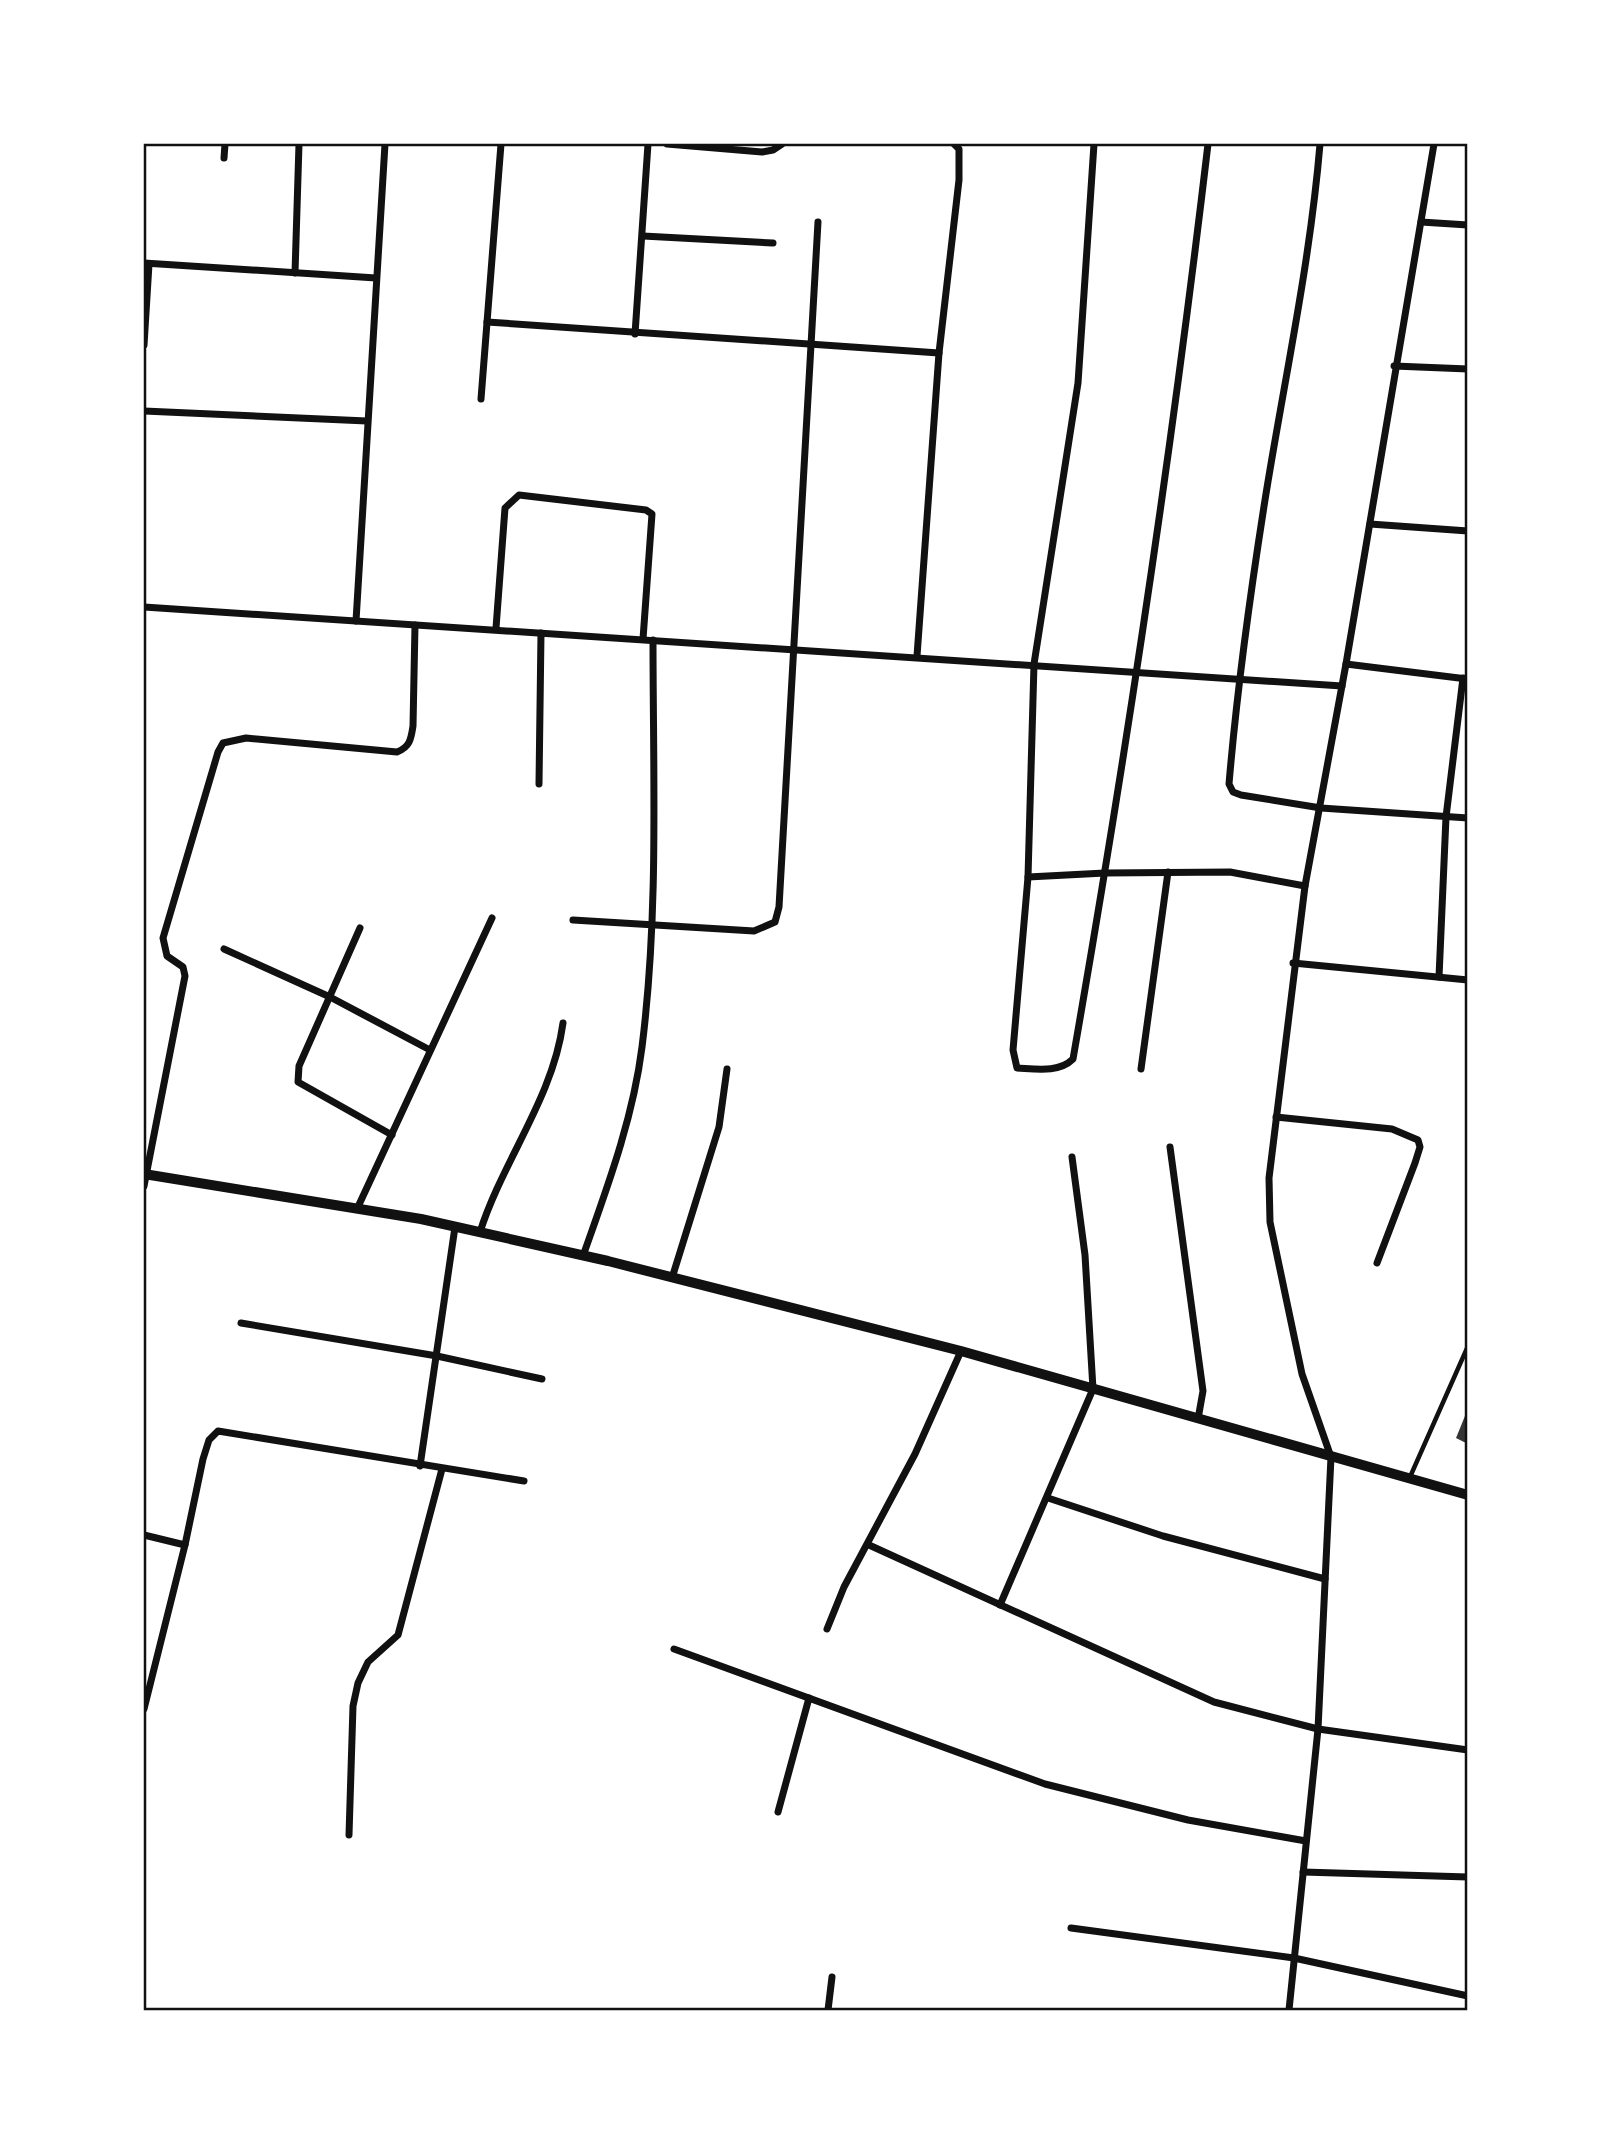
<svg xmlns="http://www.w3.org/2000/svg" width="1611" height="2154" font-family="Spectral,serif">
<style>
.building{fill:#353535}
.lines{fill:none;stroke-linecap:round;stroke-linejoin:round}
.service{stroke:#111;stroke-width:4.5}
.minor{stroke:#111;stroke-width:7}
.tertiary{stroke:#111;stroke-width:10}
.neatline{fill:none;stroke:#111;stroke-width:2.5}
</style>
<rect width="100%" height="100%" fill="#fff"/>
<path class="building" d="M1467 1411H1468V1444L1456 1438Z"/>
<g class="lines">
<path class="service" d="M1410 1477 1468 1346"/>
<g class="minor">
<path d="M667 144 762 152 773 150 782 144"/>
<path d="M1094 144 1078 383 1034 664 1028 877 1013 1050 1017 1068C1036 1069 1059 1073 1073 1059 1126 755 1172 450 1208 144"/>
<path d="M1320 144C1310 264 1284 381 1265 500 1250 595 1237 689 1229 784L1233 792 1241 795 1321 808 1468 818"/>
<path d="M224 158 225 144"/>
<path d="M1421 222 1468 225"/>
<path d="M643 236 773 243"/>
<path d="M144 263 376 278"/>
<path d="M295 273 299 144"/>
<path d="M487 322 939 353"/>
<path d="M635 334 648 144"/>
<path d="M144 345 149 264"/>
<path d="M1394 366 1468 369"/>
<path d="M481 399 501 144"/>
<path d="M144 411 367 421"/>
<path d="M1370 524 1468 531"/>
<path d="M144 607 1342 686"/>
<path d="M356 621 385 144"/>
<path d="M496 628 505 508 519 495 646 510 652 514 643 639"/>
<path d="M917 656 939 353 959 180V149L954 144"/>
<path d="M1346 664 1467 679"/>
<path d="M539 784 541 633"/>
<path d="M1028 877 1105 873 1230 872 1305 886"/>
<path d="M573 920 754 931 775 922 779 907 818 222"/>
<path d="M360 928 299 1066 298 1082 392 1135"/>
<path d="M224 949 330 997 430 1050"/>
<path d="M1293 963 1468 980"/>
<path d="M1439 977 1446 817 1463 678"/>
<path d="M1141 1069 1168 872"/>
<path d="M1276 1117 1392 1129 1418 1140 1420 1147 1415 1163 1377 1263"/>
<path d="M1170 1147 1203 1391 1198 1419"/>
<path d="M144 1186 185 976 183 967 167 956 163 938 218 752 223 743 246 738 397 752C410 747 411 739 413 726L415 625"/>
<path d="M357 1209 492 918"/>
<path d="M480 1232C503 1160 553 1098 563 1023"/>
<path d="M583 1256C607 1188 633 1119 642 1047 659 912 653 775 653 640"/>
<path d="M672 1278 719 1127 727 1069"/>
<path d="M241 1323 437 1356 542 1379"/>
<path d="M420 1466 455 1227"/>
<path d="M1048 1498 1163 1536 1325 1579"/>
<path d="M144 1535 185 1545"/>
<path d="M869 1545 1214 1702 1318 1729 1468 1750"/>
<path d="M1000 1605 1093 1389 1085 1255 1072 1157"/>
<path d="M827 1629 844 1587 915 1454 961 1351"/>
<path d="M674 1649 1045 1784 1188 1820 1306 1841"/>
<path d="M144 1709 185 1545 203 1459 209 1440 218 1431 524 1481"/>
<path d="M778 1812 809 1698"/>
<path d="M349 1835 353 1706 358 1683 368 1662 398 1635 442 1469"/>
<path d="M1303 1872 1468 1877"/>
<path d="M1071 1928 1294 1958 1468 1996"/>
<path d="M828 2010 832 1977"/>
<path d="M1289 2010 1318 1729 1331 1457 1302 1374 1270 1222 1269 1178 1305 886 1346 664 1434 144"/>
</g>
<path class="tertiary" d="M144 1174 421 1219 608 1261 961 1351 1468 1495"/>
</g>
<rect width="1611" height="2154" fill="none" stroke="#ffffff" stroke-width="290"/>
<rect x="145" y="145" width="1321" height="1864" class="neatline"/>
</svg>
